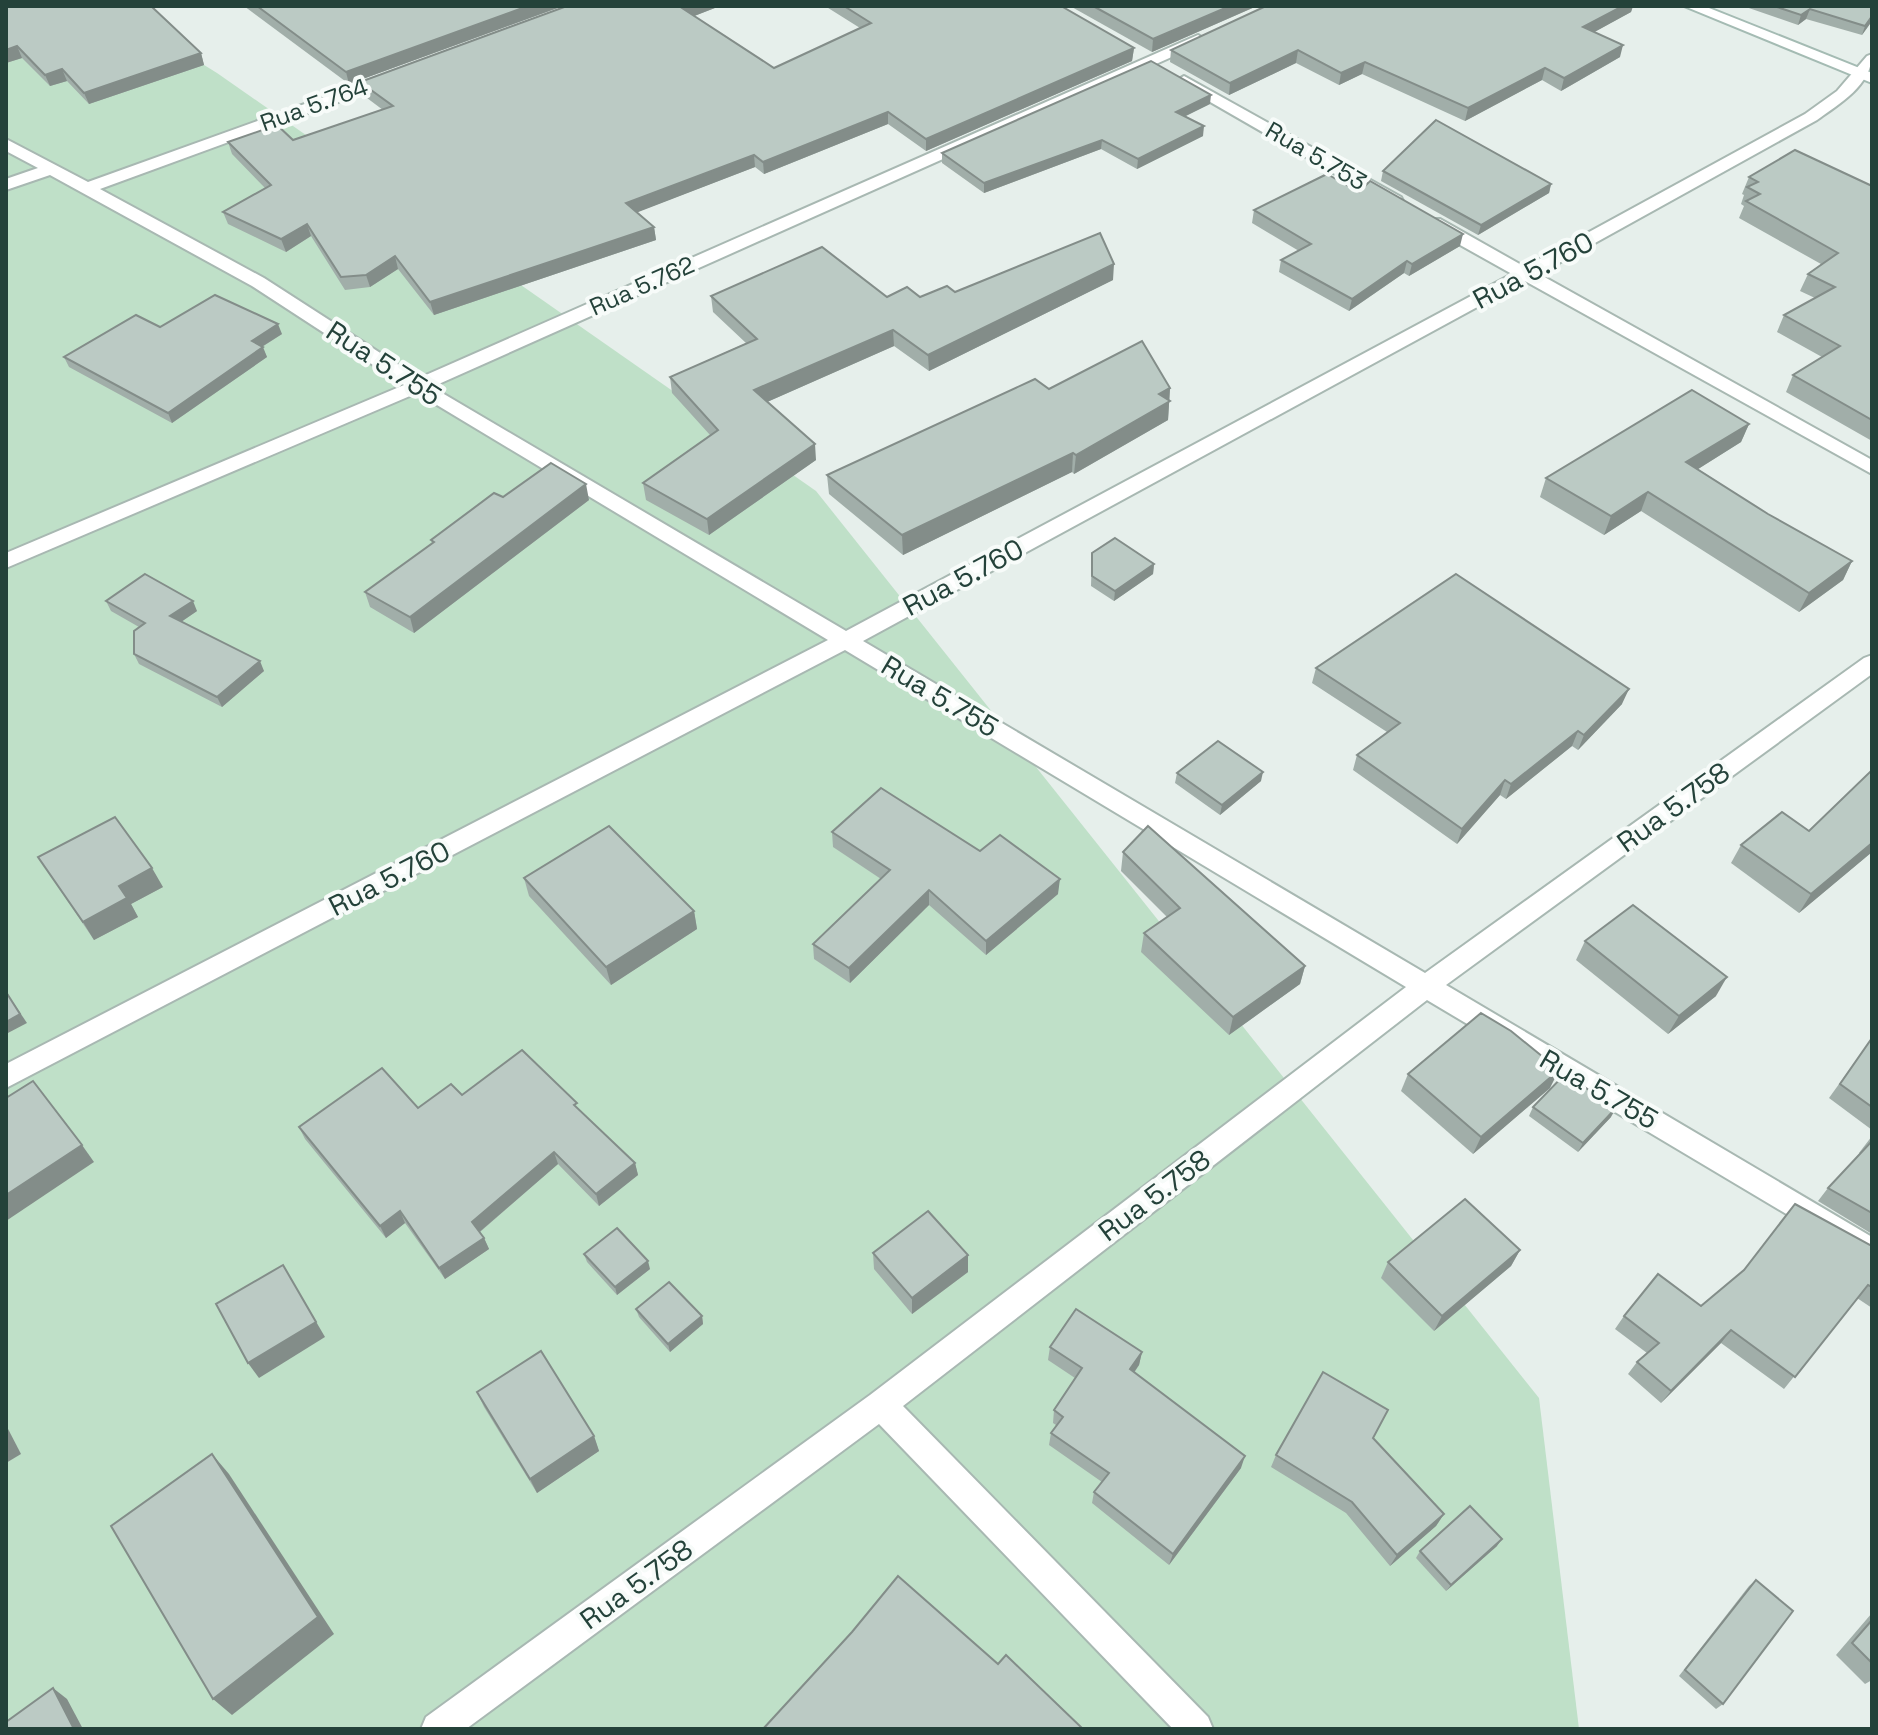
<svg xmlns="http://www.w3.org/2000/svg" width="1878" height="1735" font-family="'Space Grotesk',sans-serif">
<style>
.green{fill:#bfe0c8}
.lines{fill:none;stroke-linecap:round;stroke-linejoin:round}
.minor-casing{stroke:#a8b8b2;stroke-width:4}
.secondary-casing{stroke:#a4bbb3;stroke-width:4}
.minor{fill:#fff;fill-rule:evenodd}
.secondary{fill:#fff;fill-rule:evenodd}
.wall{fill:#a1aea9}
.shaded-wall{fill:#838d89}
.building{fill:#bbcac4;stroke:#838d89;stroke-width:2}
.labels{text-anchor:middle;stroke-width:8;stroke-linejoin:round;paint-order:stroke}
.far-street-label{font-size:24px;fill:#24423a;stroke:#f7fbf9}
.street-label{font-size:28px;fill:#24423a;stroke:#f7fbf9}
</style>
<rect width="100%" height="100%" fill="#e6efeb"/>
<path class="green" d="M6 6H109L217 73 816 491 1539 1398 1579 1729H6Z"/>
<g class="lines">
<g class="minor-casing">
<g id="minor">
<path d="M1198 35 1206 40 1203 43 432 387 846 631 1512 274 1428 227 1425 223 1428 219H1440L1525 267 1805 114 1837 91 1867 56 1872 54C1872 85 1839 104 1817 120L1539 274 1872 460V474L1525 281 863 641 1425 973 1864 658 1872 655V674L1446 985 1872 1237V1265L1427 1000 903 1406 1208 1717 1213 1729H1173L879 1424 466 1729H421L426 1717 870 1395 1406 987 845 650 6 1088V1064L828 640 417 393 6 568V553L404 385 252 286 50 175 6 190V179L38 168 6 151V139L88 182 388 74H398V80L100 189 264 278 419 378Z"/>
<path d="M1184 76 1401 197 1403 201 1401 205H1389L1179 84 1176 81Z"/>
</g>
</g>
<g class="secondary-casing">
<path id="secondary" d="M1684 6H1704L1872 73V83Z"/>
</g>
<use href="#minor" class="minor"/>
<use href="#secondary" class="secondary"/>
</g>
<g class="wall">
<path d="M6 6 201 53 204 65 89 104 67 81 50 86 22 58 6 63Z"/>
<path d="M244 6H563L349 84Z"/>
<path d="M567 6H720L694 16 774 68 860 28 825 6H1061L1134 48 1132 61 926 151 888 124 764 174 755 167 637 212 654 227 656 240 434 315 398 269 370 287 345 290 311 236 286 252 228 224 223 212 265 188 232 154 228 142 293 140 383 110 363 95 360 82Z"/>
<path d="M1070 6H1257L1152 52Z"/>
<path d="M1266 6H1633L1631 12 1594 32 1620 57 1561 91 1542 80 1465 121 1362 74 1339 85 1296 63 1229 95 1170 62 1171 50Z"/>
<path d="M1743 6H1872V21L1862 35 1806 19 1798 25Z"/>
<path d="M1210 104 1186 116 1203 136 1137 169 1101 149 984 193 942 163V153Z"/>
<path d="M1383 171 1551 184 1549 193 1478 235 1381 181Z"/>
<path d="M1749 177 1872 186V441L1786 392 1793 375 1822 357 1777 332 1784 315 1815 298 1800 291 1808 274 1821 264 1739 218 1744 206 1741 204 1744 195 1742 194Z"/>
<path d="M1254 210 1460 246 1409 276 1404 273 1349 311 1279 272 1281 260 1299 251 1252 223Z"/>
<path d="M1113 280 929 371 894 346 767 402 816 460 709 535 646 500 643 483 710 435 672 393 670 377 746 343 713 312 711 296 920 297 955 292Z"/>
<path d="M160 327 282 334 262 347 267 357 172 423 69 367 64 357Z"/>
<path d="M1170 388 1168 420 1074 474 1072 472 903 555 829 494 827 475 1049 389Z"/>
<path d="M1749 424 1741 442 1698 469 1768 514 1852 561 1843 580 1799 612 1641 511 1604 535 1540 497 1546 478Z"/>
<path d="M503 497 589 500 414 633 370 607 365 592 432 543 431 540Z"/>
<path d="M1092 553 1154 564 1153 574 1114 601 1091 586Z"/>
<path d="M106 601 197 611 181 622 264 671 222 707 139 664 134 654 139 627 111 611Z"/>
<path d="M1316 668 1622 704 1578 750 1572 746 1506 799 1500 795 1457 844 1353 770 1357 755 1387 732 1312 683Z"/>
<path d="M1177 773 1261 781 1220 815 1175 783Z"/>
<path d="M1809 831 1872 852 1799 913 1731 863 1741 845Z"/>
<path d="M832 832 980 851 1058 894 986 955 929 905 850 983 814 959 813 944 881 879 833 847Z"/>
<path d="M1123 852 1305 966 1300 984 1229 1035 1141 952 1144 933 1167 917 1121 871Z"/>
<path d="M38 857 163 887 131 904 138 917 94 940Z"/>
<path d="M524 878 694 911 697 929 611 985 529 896Z"/>
<path d="M1585 941 1716 996 1668 1034 1576 960Z"/>
<path d="M1872 1038V1130L1829 1098Z"/>
<path d="M1408 1074 1550 1088 1473 1154 1401 1091Z"/>
<path d="M462 1095 579 1110 635 1163 638 1175 599 1206 558 1164 480 1232 484 1238 489 1249 445 1279 405 1223 386 1238 305 1139 299 1127 418 1108Z"/>
<path d="M1533 1107 1611 1117 1578 1152 1529 1116Z"/>
<path d="M1872 1136V1234L1818 1201 1828 1188 1860 1153H1859Z"/>
<path d="M1872 1246V1308L1857 1298 1784 1389 1721 1343 1661 1403 1628 1374 1637 1362 1647 1353 1615 1329 1624 1316 1701 1306Z"/>
<path d="M1520 1250 1511 1266 1434 1331 1381 1278 1388 1262Z"/>
<path d="M873 1253 968 1272 912 1314 874 1269Z"/>
<path d="M584 1254 650 1269 617 1295 587 1262Z"/>
<path d="M636 1309 702 1316 703 1324 670 1352 639 1317Z"/>
<path d="M1050 1347 1142 1352 1139 1365 1134 1373 1241 1468 1169 1565 1092 1503 1094 1492 1102 1482 1049 1445 1051 1433 1056 1425 1053 1423 1054 1410 1075 1378 1048 1360Z"/>
<path d="M477 1392 594 1436 599 1451 537 1493 484 1407Z"/>
<path d="M1373 1438 1444 1514 1436 1526 1390 1566 1346 1513 1271 1467 1276 1455Z"/>
<path d="M1497 1546 1446 1591 1416 1558 1420 1551Z"/>
<path d="M1756 1580 1723 1704 1716 1709 1679 1676 1749 1586Z"/>
<path d="M1872 1613V1680L1865 1684 1836 1655Z"/>
</g>
<g class="shaded-wall">
<path d="M528 6H563L349 84 346 72Z"/>
<path d="M687 6H720L684 20 682 8Z"/>
<path d="M1230 6H1257L1152 52 1153 39Z"/>
<path d="M1623 6H1633L1631 12 1580 40 1583 27Z"/>
<path d="M1810 9 1806 19 1798 25 1801 15Z"/>
<path d="M1872 16V21L1862 35 1865 26Z"/>
<path d="M1623 45 1620 57 1561 91 1564 78Z"/>
<path d="M17 46 22 58 6 63V50Z"/>
<path d="M1134 48 1132 61 926 151V139Z"/>
<path d="M1298 50 1296 63 1229 95 1230 83Z"/>
<path d="M201 53 204 65 89 104 84 93Z"/>
<path d="M1365 62 1362 74 1339 85 1341 73Z"/>
<path d="M1545 68 1542 80 1465 121 1468 108Z"/>
<path d="M62 69 67 81 50 86 45 75Z"/>
<path d="M1211 95 1210 104 1175 121 1176 112Z"/>
<path d="M888 112V124L764 174 763 162Z"/>
<path d="M1204 126 1203 136 1137 169 1138 159Z"/>
<path d="M1102 140 1101 149 984 193V183Z"/>
<path d="M754 155 755 167 628 216 626 203Z"/>
<path d="M1551 184 1549 193 1478 235 1481 225Z"/>
<path d="M307 224 311 236 286 252 281 239Z"/>
<path d="M654 227 656 240 434 315 430 302Z"/>
<path d="M1463 234 1460 246 1409 276 1412 264Z"/>
<path d="M395 256 398 269 370 287 366 275Z"/>
<path d="M1407 261 1404 273 1349 311 1352 299Z"/>
<path d="M1114 264 1113 280 929 371 928 355Z"/>
<path d="M278 324 282 334 255 351 252 341Z"/>
<path d="M893 330 894 346 756 407 754 390Z"/>
<path d="M263 347 267 357 172 423 168 413Z"/>
<path d="M1170 388 1168 420 1074 474 1076 455 1159 394Z"/>
<path d="M1749 424 1741 442 1679 481 1686 462Z"/>
<path d="M815 444 816 460 709 535 707 519Z"/>
<path d="M1073 453 1072 472 903 555 902 535Z"/>
<path d="M586 484 589 500 414 633 410 617Z"/>
<path d="M1648 492 1641 511 1604 535 1611 516Z"/>
<path d="M1852 561 1843 580 1799 612 1809 593Z"/>
<path d="M1154 564 1153 574 1114 601 1115 591Z"/>
<path d="M193 601 197 611 175 626 170 616Z"/>
<path d="M260 661 264 671 222 707 217 697Z"/>
<path d="M1629 689 1622 704 1578 750 1584 735Z"/>
<path d="M1578 731 1572 746 1506 799 1511 784Z"/>
<path d="M1263 772 1261 781 1220 815 1222 805Z"/>
<path d="M1505 780 1500 795 1457 844 1462 829Z"/>
<path d="M1872 843V852L1799 913 1811 894Z"/>
<path d="M152 868 163 887 131 904 138 917 94 940 83 922 119 886Z"/>
<path d="M1060 879 1058 894 986 955V941Z"/>
<path d="M929 890V905L850 983 849 968Z"/>
<path d="M694 911 697 929 611 985 606 967Z"/>
<path d="M1305 966 1300 984 1229 1035 1233 1017Z"/>
<path d="M1727 977 1716 996 1668 1034 1679 1016Z"/>
<path d="M6 992 27 1023 6 1034Z"/>
<path d="M1559 1070 1550 1088 1473 1154 1481 1137Z"/>
<path d="M1616 1108 1611 1117 1578 1152 1583 1143Z"/>
<path d="M82 1145 94 1162 6 1221V1195Z"/>
<path d="M554 1152 558 1164 477 1234 472 1222Z"/>
<path d="M635 1163 638 1175 599 1206 596 1194Z"/>
<path d="M400 1211 405 1223 386 1238 380 1226Z"/>
<path d="M484 1238 489 1249 445 1279 439 1268Z"/>
<path d="M1520 1250 1511 1266 1434 1331 1442 1316Z"/>
<path d="M968 1255V1272L912 1314V1298Z"/>
<path d="M648 1261 650 1269 617 1295 615 1287Z"/>
<path d="M283 1265 325 1337 259 1378 248 1363Z"/>
<path d="M702 1316 703 1324 670 1352 668 1344Z"/>
<path d="M1731 1330 1721 1343 1661 1403 1671 1391Z"/>
<path d="M1142 1352 1139 1365 1127 1382 1130 1369Z"/>
<path d="M6 1425 21 1454 6 1463Z"/>
<path d="M594 1436 599 1451 537 1493 530 1479Z"/>
<path d="M212 1454 229 1474 334 1634 232 1715 213 1699Z"/>
<path d="M1245 1456 1241 1468 1169 1565 1173 1554Z"/>
<path d="M1444 1514 1436 1526 1390 1566 1397 1555Z"/>
<path d="M1502 1539 1497 1546 1446 1591 1451 1585Z"/>
<path d="M53 1688 67 1699 83 1729H74Z"/>
</g>
<g class="building">
<path d="M6 6H151L201 53 84 93 62 69 45 75 17 46 6 50Z"/>
<path d="M257 6H528L346 72Z"/>
<path d="M567 6H687L682 8 774 68 871 23 844 6H1061L1134 48 926 139 888 112 763 162 754 155 626 203 654 227 430 302 395 256 366 275 341 277 307 224 281 239 223 212 271 185 228 142 277 125 293 140 393 106 360 82Z"/>
<path d="M1093 6H1230L1153 39Z"/>
<path d="M1266 6H1623L1583 27 1623 45 1564 78 1545 68 1468 108 1365 62 1341 73 1298 50 1230 83 1171 50Z"/>
<path d="M1774 6H1872V16L1865 26 1810 9 1801 15Z"/>
<path d="M1151 61 1211 95 1176 112 1204 126 1138 159 1102 140 984 183 942 153Z"/>
<path d="M1436 120 1551 184 1481 225 1383 171Z"/>
<path d="M1795 150 1872 186V420L1793 375 1840 346 1784 315 1835 287 1808 274 1838 253 1746 201 1760 194 1747 187 1758 182 1749 177Z"/>
<path d="M1327 174 1359 192 1370 181 1463 234 1412 264 1407 261 1352 299 1281 260 1311 244 1254 210Z"/>
<path d="M1100 233 1114 264 928 355 893 330 754 390 815 444 707 519 643 483 718 430 670 377 757 339 711 296 822 247 887 297 907 287 920 297 947 286 955 292Z"/>
<path d="M215 295 278 324 252 341 263 347 168 413 64 357 136 315 160 327Z"/>
<path d="M1142 341 1170 388 1159 394 1170 401 1076 455 1073 453 902 535 827 475 1035 379 1049 389Z"/>
<path d="M1692 390 1749 424 1686 462 1768 514 1852 561 1809 593 1648 492 1611 516 1546 478Z"/>
<path d="M551 463 586 484 410 617 365 592 434 542 431 540 494 493 503 497Z"/>
<path d="M1115 538 1154 564 1115 591 1092 576V553Z"/>
<path d="M145 574 193 601 170 616 260 661 217 697 134 654V631L145 623 106 601Z"/>
<path d="M1456 574 1629 689 1584 735 1578 731 1511 784 1505 780 1462 829 1357 755 1400 723 1316 668Z"/>
<path d="M1218 741 1263 772 1222 805 1177 773Z"/>
<path d="M1872 770V843L1811 894 1741 845 1782 812 1809 831Z"/>
<path d="M881 788 980 851 1000 835 1060 879 986 941 929 890 849 968 813 944 890 870 832 832Z"/>
<path d="M115 817 152 868 119 886 127 898 83 922 38 857Z"/>
<path d="M609 826 694 911 606 967 524 878Z"/>
<path d="M1148 826 1305 966 1233 1017 1144 933 1180 908 1123 852Z"/>
<path d="M1633 905 1727 977 1679 1016 1585 941Z"/>
<path d="M6 992 20 1014 6 1022Z"/>
<path d="M1481 1013 1511 1031 1559 1070 1481 1137 1408 1074Z"/>
<path d="M1872 1038V1107L1840 1084Z"/>
<path d="M522 1050 577 1103 574 1105 635 1163 596 1194 554 1152 472 1222 484 1238 439 1268 400 1211 380 1226 299 1127 382 1068 418 1108 451 1084 462 1095Z"/>
<path d="M1565 1074 1616 1108 1583 1143 1533 1107Z"/>
<path d="M33 1081 82 1145 6 1195V1098Z"/>
<path d="M1872 1141V1213L1828 1188Z"/>
<path d="M1465 1199 1520 1250 1442 1316 1388 1262Z"/>
<path d="M1795 1204 1872 1246V1287L1868 1285 1795 1377 1731 1330 1671 1391 1637 1362 1659 1343 1624 1316 1658 1274 1701 1306 1744 1270Z"/>
<path d="M928 1211 968 1255 912 1298 873 1253Z"/>
<path d="M617 1228 648 1261 615 1287 584 1254Z"/>
<path d="M283 1265 316 1322 248 1363 216 1304Z"/>
<path d="M669 1282 702 1316 668 1344 636 1309Z"/>
<path d="M1076 1309 1142 1352 1130 1369 1245 1456 1173 1554 1094 1492 1109 1473 1051 1433 1063 1417 1054 1410 1082 1368 1050 1347Z"/>
<path d="M541 1351 594 1436 530 1479 477 1392Z"/>
<path d="M1323 1372 1388 1410 1373 1438 1444 1514 1397 1555 1352 1502 1276 1455Z"/>
<path d="M212 1454 318 1617 213 1699 111 1526Z"/>
<path d="M1470 1506 1502 1539 1451 1585 1420 1551Z"/>
<path d="M898 1576 998 1664 1006 1655 1083 1729H763L852 1632Z"/>
<path d="M1756 1580 1793 1611 1723 1704 1685 1670Z"/>
<path d="M1872 1620V1663L1852 1643Z"/>
<path d="M53 1688 74 1729H6V1722Z"/>
</g>
<g class="labels">
<g class="far-street-label">
<text transform="translate(314 105) rotate(-20)" y="8">Rua 5.764</text>
<text transform="translate(1316 156) rotate(30)" y="8">Rua 5.753</text>
<text transform="translate(642 286) rotate(-24)" y="8">Rua 5.762</text>
</g>
<g class="street-label">
<text transform="translate(1533 270) rotate(-28)" y="10">Rua 5.760</text>
<text transform="translate(384 363) rotate(33)" y="10">Rua 5.755</text>
<text transform="translate(963 577) rotate(-28)" y="10">Rua 5.760</text>
<text transform="translate(940 696) rotate(31)" y="10">Rua 5.755</text>
<text transform="translate(1673 807) rotate(-36)" y="10">Rua 5.758</text>
<text transform="translate(389 878) rotate(-27)" y="10">Rua 5.760</text>
<text transform="translate(1599 1089) rotate(30)" y="10">Rua 5.755</text>
<text transform="translate(1154 1195) rotate(-37)" y="10">Rua 5.758</text>
<text transform="translate(636 1584) rotate(-36)" y="10">Rua 5.758</text>
</g>
</g>
<rect width="1878" height="1735" fill="none" stroke="#24423a" stroke-width="16"/>
</svg>
